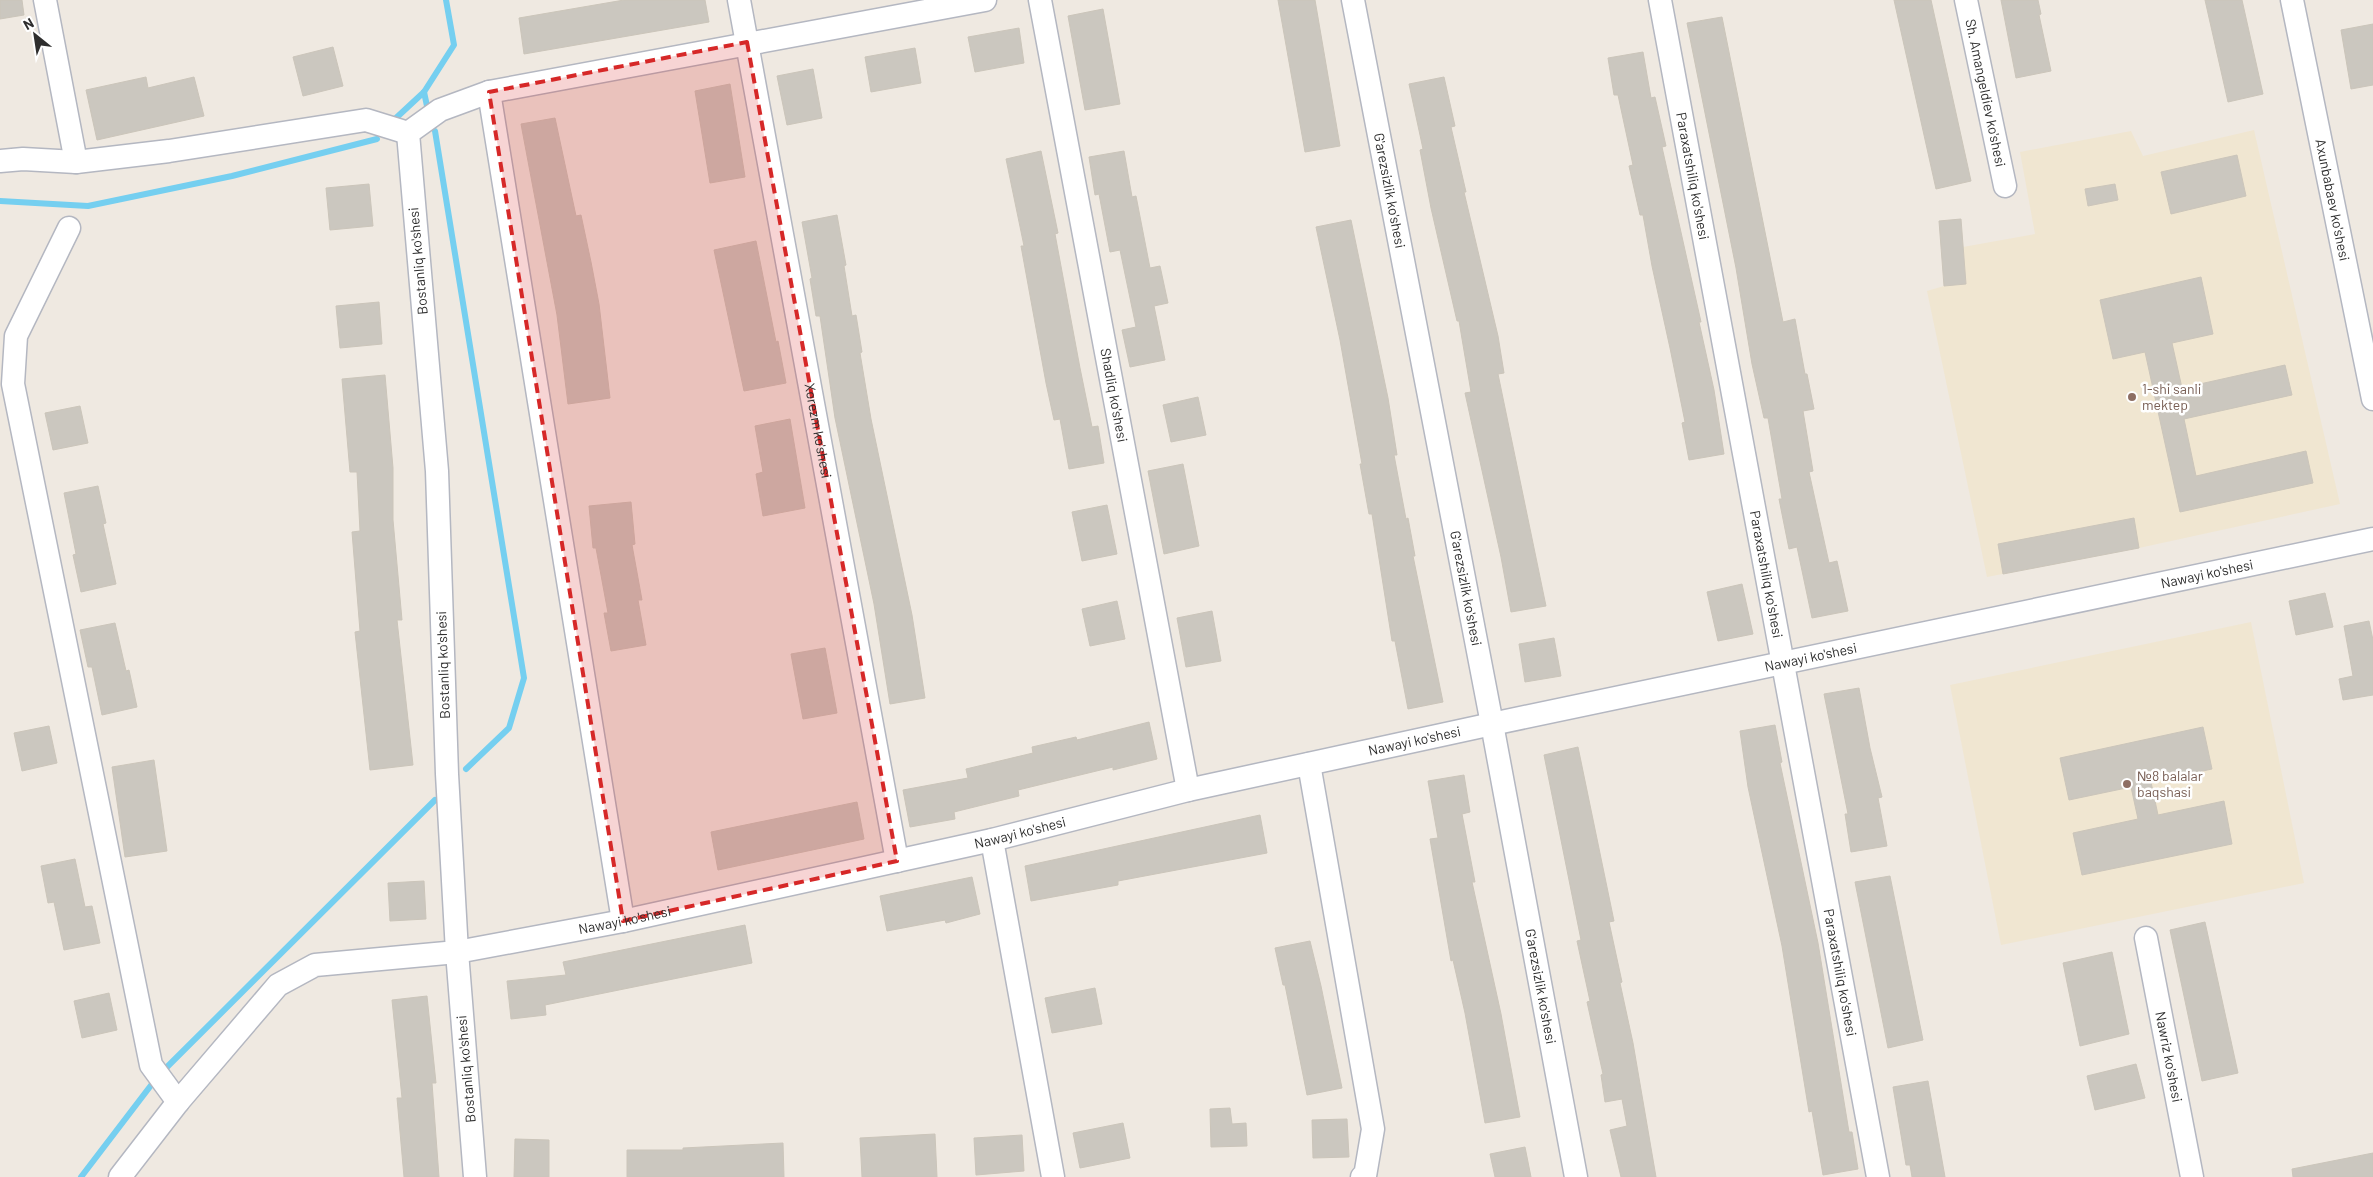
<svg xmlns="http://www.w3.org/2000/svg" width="2373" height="1177" font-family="Barlow,sans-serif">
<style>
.education{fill:#f0e6d1}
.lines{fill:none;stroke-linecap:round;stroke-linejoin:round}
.stream{stroke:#75cff0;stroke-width:6}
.building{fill:#cbc7bf;stroke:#cbc5ba}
.street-casing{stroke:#b4b7c1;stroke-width:25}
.street{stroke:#fff;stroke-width:22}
.marked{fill:#d62828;fill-opacity:0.2;stroke:#d62828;stroke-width:4;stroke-dasharray:10 6;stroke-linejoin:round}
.education-dot{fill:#8d6e63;stroke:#fff;stroke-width:2}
.labels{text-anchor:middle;stroke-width:5;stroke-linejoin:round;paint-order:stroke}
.street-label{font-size:14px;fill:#2e2e2e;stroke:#fff}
.education-label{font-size:14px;fill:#785e54;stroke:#fff;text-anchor:start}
</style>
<rect width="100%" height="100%" fill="#efe9e1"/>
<g class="education">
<path d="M2254 130 2340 504 2139 548 1987 577 1927 291 1944 286 1966 284 1963 247 2035 234 2020 152 2131 131 2143 156Z"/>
<path d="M2251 622 2304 883 2001 945 1950 685Z"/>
</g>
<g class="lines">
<g class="stream">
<path d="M424 92 427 106"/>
<path d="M396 118 424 92 454 45 446 0"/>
<path d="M435 131 524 678 509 728 466 769"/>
<path d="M0 201 88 206 232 176 377 139"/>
<path d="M164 1070 435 800"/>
<path d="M81 1177 152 1084"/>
</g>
</g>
<g class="building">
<path d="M0 0H22L24 15 0 19Z"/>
<path d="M624 0H705L709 22 524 54 519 18Z"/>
<path d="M1278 0H1315L1340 146 1305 152Z"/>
<path d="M1894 0H1931L1971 181 1936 189Z"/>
<path d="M2001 0H2038L2041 14 2039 15 2051 71 2016 78Z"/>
<path d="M2205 0H2242L2263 94 2228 102Z"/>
<path d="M1103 9 1120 104 1085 110 1068 16Z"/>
<path d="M1722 17 1783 322 1795 319 1805 374H1807L1814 409 1803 411 1813 471 1809 472 1829 563 1837 561 1848 611 1812 618 1797 547 1789 549 1779 499H1782L1768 418H1764L1752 364 1736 268 1687 23Z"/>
<path d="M2373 24V85L2351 89 2341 30Z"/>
<path d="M1019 28 1024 63 975 72 968 37Z"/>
<path d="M333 47 343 86 303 96 293 57Z"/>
<path d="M915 48 921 83 871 92 865 57Z"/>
<path d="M1643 52 1651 98 1655 97 1666 146 1662 147 1701 322H1699L1714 390 1724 454 1689 460 1682 423 1685 422 1670 348 1652 266 1643 215H1640L1629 166 1633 165 1618 95H1614L1608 58Z"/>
<path d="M813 69 822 118 787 125 777 76Z"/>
<path d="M146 77 148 88 194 77 204 116 97 140 86 90Z"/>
<path d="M1444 77 1455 126 1451 127 1466 192H1464L1498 336 1504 373 1498 374 1546 606 1511 612 1501 557 1465 393 1471 392 1459 321H1457L1431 208 1420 150 1423 149 1409 84Z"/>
<path d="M730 84 745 177 710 183 695 91Z"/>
<path d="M555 118 576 216 581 215 591 262 599 304 610 398 568 404 557 315 521 124Z"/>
<path d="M1041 151 1058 233 1055 234 1080 368 1092 427 1098 426 1104 463 1069 469 1060 419 1054 420 1046 383 1021 246H1024L1006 159Z"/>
<path d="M1124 151 1132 197 1136 196 1150 268 1160 266 1168 303 1154 306 1165 360 1130 367 1122 330 1136 327 1120 250 1110 252 1099 194 1095 195 1089 157Z"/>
<path d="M2237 155 2246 196 2171 214 2161 172Z"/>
<path d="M369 184 373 226 330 230 326 188Z"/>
<path d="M2115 184 2118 200 2088 206 2085 189Z"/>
<path d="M837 215 846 265 844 266 852 316 856 315 862 352 860 353 871 419 912 615 925 698 890 704 874 604 835 418 820 316H816L810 279 812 278 802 222Z"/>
<path d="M1961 219 1966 284 1944 286 1939 221Z"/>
<path d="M1351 220 1388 398 1397 455H1394L1406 519 1408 518 1415 556H1413L1443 702 1408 709 1395 641H1392L1372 514H1369L1360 464H1362L1340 340 1316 227Z"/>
<path d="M756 241 776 342 778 341 786 383 744 391 714 250Z"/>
<path d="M2201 277 2213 334 2172 343 2182 388 2285 365 2292 395 2184 419 2196 476 2306 451 2313 483 2180 512 2145 352 2113 359 2100 300Z"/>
<path d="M379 302 382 344 340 348 336 306Z"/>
<path d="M385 375 393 468V520L402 620H397L413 765 370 770 355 632 360 631 352 532 360 531 357 472H350L342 379Z"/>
<path d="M1198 397 1206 435 1171 442 1163 405Z"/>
<path d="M80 406 88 443 53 450 45 413Z"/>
<path d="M790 419 805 508 763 516 756 474 763 472 755 426Z"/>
<path d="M1183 464 1199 546 1164 554 1148 471Z"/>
<path d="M98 486 106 523 103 524 116 584 81 592 73 555 76 554 64 493Z"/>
<path d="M631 502 635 544 632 545 642 600H638L646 645 611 651 604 613H608L596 548H593L589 506Z"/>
<path d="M1107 505 1117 554 1082 561 1072 512Z"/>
<path d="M2134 518 2139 548 2003 574 1998 544Z"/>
<path d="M1742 584 1753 634 1718 641 1707 592Z"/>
<path d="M2325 593 2333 627 2296 635 2289 601Z"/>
<path d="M1117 601 1125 639 1090 646 1082 609Z"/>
<path d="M1212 611 1221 661 1186 667 1177 618Z"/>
<path d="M2369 621 2373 640V695L2343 700 2339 679 2353 676 2344 626Z"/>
<path d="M115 623 126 671 129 670 137 707 102 715 92 667H88L80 630Z"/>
<path d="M1554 638 1561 676 1525 682 1519 644Z"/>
<path d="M825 648 837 713 803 719 791 654Z"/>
<path d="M1859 688 1870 748 1882 797 1878 798 1887 846 1851 852 1845 814H1848L1824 694Z"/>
<path d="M1149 722 1157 759 1113 770V767L1018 790 1019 796 954 812 955 819 910 827 903 790 968 778 966 769 1033 753 1032 747 1076 737 1077 740Z"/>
<path d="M1775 725 1782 762 1780 763 1818 943 1849 1132H1852L1858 1169 1823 1175 1812 1111 1809 1112 1782 946 1748 787 1740 731Z"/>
<path d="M49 726 57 763 22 771 14 733Z"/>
<path d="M2203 727 2212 769 2151 782 2158 815 2224 801 2232 844 2082 875 2073 833 2138 819 2131 787 2069 800 2060 758Z"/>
<path d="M1578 747 1614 921 1609 922 1622 982 1620 983 1633 1043 1656 1177H1621L1610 1130 1627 1126 1622 1099 1605 1102 1601 1075 1603 1074 1587 1002 1590 1001 1577 941 1581 940 1544 755Z"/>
<path d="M154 760 167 851 125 857 112 767Z"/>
<path d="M1464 775 1470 812 1462 814 1475 882H1472L1501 1014 1520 1117 1485 1123 1465 1013 1453 960 1451 961 1430 839 1438 838 1428 781Z"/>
<path d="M857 802 864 839 718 870 711 832Z"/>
<path d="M1260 815 1267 853 1118 881V885L1031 901 1025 866Z"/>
<path d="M75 859 85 907 92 906 100 943 64 950 54 902 48 903 41 866Z"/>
<path d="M1890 876 1923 1040 1888 1048 1855 882Z"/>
<path d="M972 877 980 914 946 923 945 920 887 931 880 896Z"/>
<path d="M424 881 426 919 390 921 388 883Z"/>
<path d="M2205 922 2238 1073 2202 1081 2170 930Z"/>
<path d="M745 925 752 963 545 1005 546 1015 511 1019 507 981 566 975 563 962Z"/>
<path d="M1310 941 1321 986 1342 1088 1307 1095 1285 985H1283L1275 948Z"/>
<path d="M2112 952 2129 1034 2080 1046 2063 963Z"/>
<path d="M1095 988 1102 1024 1052 1033 1045 998Z"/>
<path d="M109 993 117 1030 82 1038 74 1001Z"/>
<path d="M427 996 436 1083H432L439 1177H404L397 1098H402L392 1000Z"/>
<path d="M2136 1064 2145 1098 2095 1110 2087 1076Z"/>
<path d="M1928 1081 1945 1177H1912L1910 1165H1906L1893 1087Z"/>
<path d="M1230 1108 1232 1124 1246 1123 1247 1146 1211 1147 1210 1109Z"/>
<path d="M1347 1119 1349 1157 1313 1158 1312 1120Z"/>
<path d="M1123 1123 1130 1158 1080 1168 1073 1133Z"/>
<path d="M935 1134 937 1177H862L860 1138Z"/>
<path d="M1022 1135 1024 1171 976 1175 974 1138Z"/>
<path d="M515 1139 549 1140V1177H514Z"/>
<path d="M783 1143 784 1177H627V1150H683V1148Z"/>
<path d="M1525 1147 1531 1177H1495L1490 1154Z"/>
<path d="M2373 1153V1177H2293L2292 1169Z"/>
</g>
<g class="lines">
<g class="street-casing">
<g id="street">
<path d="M45 0 76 162"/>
<path id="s1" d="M739 0 897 861"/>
<path id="s2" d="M1040 0 1188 790"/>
<path id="s3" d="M1353 0 1492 724 1576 1177"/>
<path id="s4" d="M1660 0 1878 1177"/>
<path id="s5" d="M1966 0 2005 186"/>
<path id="s6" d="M2292 0 2373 399"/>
<path d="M489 92 623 921"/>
<path d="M0 161 23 159 76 162 169 151 366 120 408 133"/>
<path d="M69 228 16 336 13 384 151 1065 178 1102"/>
<path d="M1309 764 1373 1129 1365 1176 1362 1177"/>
<path d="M992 840 1053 1177"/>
<path id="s7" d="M2146 938 2192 1177"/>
<path id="s8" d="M120 1177 178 1102 278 985 315 965 457 952 623 921 992 840 1188 790 1492 724 2373 539"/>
<path d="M475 1177 457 952 447 774 437 471 408 133 440 110 489 92 985 0"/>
</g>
</g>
<use href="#street" class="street"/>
</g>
<path class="marked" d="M747 42 897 861 623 921 489 92Z"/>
<g class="education-dot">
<circle cx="2132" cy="397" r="5"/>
<circle cx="2127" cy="784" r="5"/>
</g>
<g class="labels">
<g class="street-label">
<text dy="5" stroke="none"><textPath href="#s5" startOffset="95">Sh. Amangeldiev ko'shesi</textPath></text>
<text dy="5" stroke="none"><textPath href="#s4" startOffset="179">Paraxatshiliq ko'shesi</textPath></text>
<text dy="5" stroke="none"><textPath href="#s3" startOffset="194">G'arezsizlik ko'shesi</textPath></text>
<text dy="5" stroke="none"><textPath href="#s6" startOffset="204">Axunbabaev ko'shesi</textPath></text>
<text transform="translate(418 261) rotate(-95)" y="5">Bostanliq ko'shesi</text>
<text dy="5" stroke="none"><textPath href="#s2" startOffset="402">Shadliq ko'shesi</textPath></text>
<text dy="5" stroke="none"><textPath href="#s1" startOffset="438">Xorezm ko'shesi</textPath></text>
<text dy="5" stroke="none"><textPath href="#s4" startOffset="584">Paraxatshiliq ko'shesi</textPath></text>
<text dy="5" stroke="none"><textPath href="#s8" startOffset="2224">Nawayi ko'shesi</textPath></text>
<text dy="5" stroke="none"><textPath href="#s3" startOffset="599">G'arezsizlik ko'shesi</textPath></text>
<text dy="5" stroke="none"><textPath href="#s8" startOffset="1819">Nawayi ko'shesi</textPath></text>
<text transform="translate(443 665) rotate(-92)" y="5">Bostanliq ko'shesi</text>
<text dy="5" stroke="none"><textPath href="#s8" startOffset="1414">Nawayi ko'shesi</textPath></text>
<text dy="5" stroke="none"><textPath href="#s8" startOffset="1009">Nawayi ko'shesi</textPath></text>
<text dy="5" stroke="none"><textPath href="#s8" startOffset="604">Nawayi ko'shesi</textPath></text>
<text dy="5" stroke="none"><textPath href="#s4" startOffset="989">Paraxatshiliq ko'shesi</textPath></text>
<text dy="5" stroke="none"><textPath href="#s3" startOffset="1004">G'arezsizlik ko'shesi</textPath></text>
<text dy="5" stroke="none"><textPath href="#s7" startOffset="121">Nawriz ko'shesi</textPath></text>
<text transform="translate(466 1069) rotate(-95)" y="5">Bostanliq ko'shesi</text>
</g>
<g class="education-label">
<text x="2142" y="394">1-shi sanli<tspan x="2142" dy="16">mektep</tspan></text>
<text x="2137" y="781">№8 balalar<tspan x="2137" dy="16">baqshasi</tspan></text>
</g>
</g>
<g transform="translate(35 35) rotate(330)" stroke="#ffffff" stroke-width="4" paint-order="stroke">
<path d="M0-4L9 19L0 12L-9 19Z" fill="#2e2e2e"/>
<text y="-8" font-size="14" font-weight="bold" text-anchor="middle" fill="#2e2e2e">N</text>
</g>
</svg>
